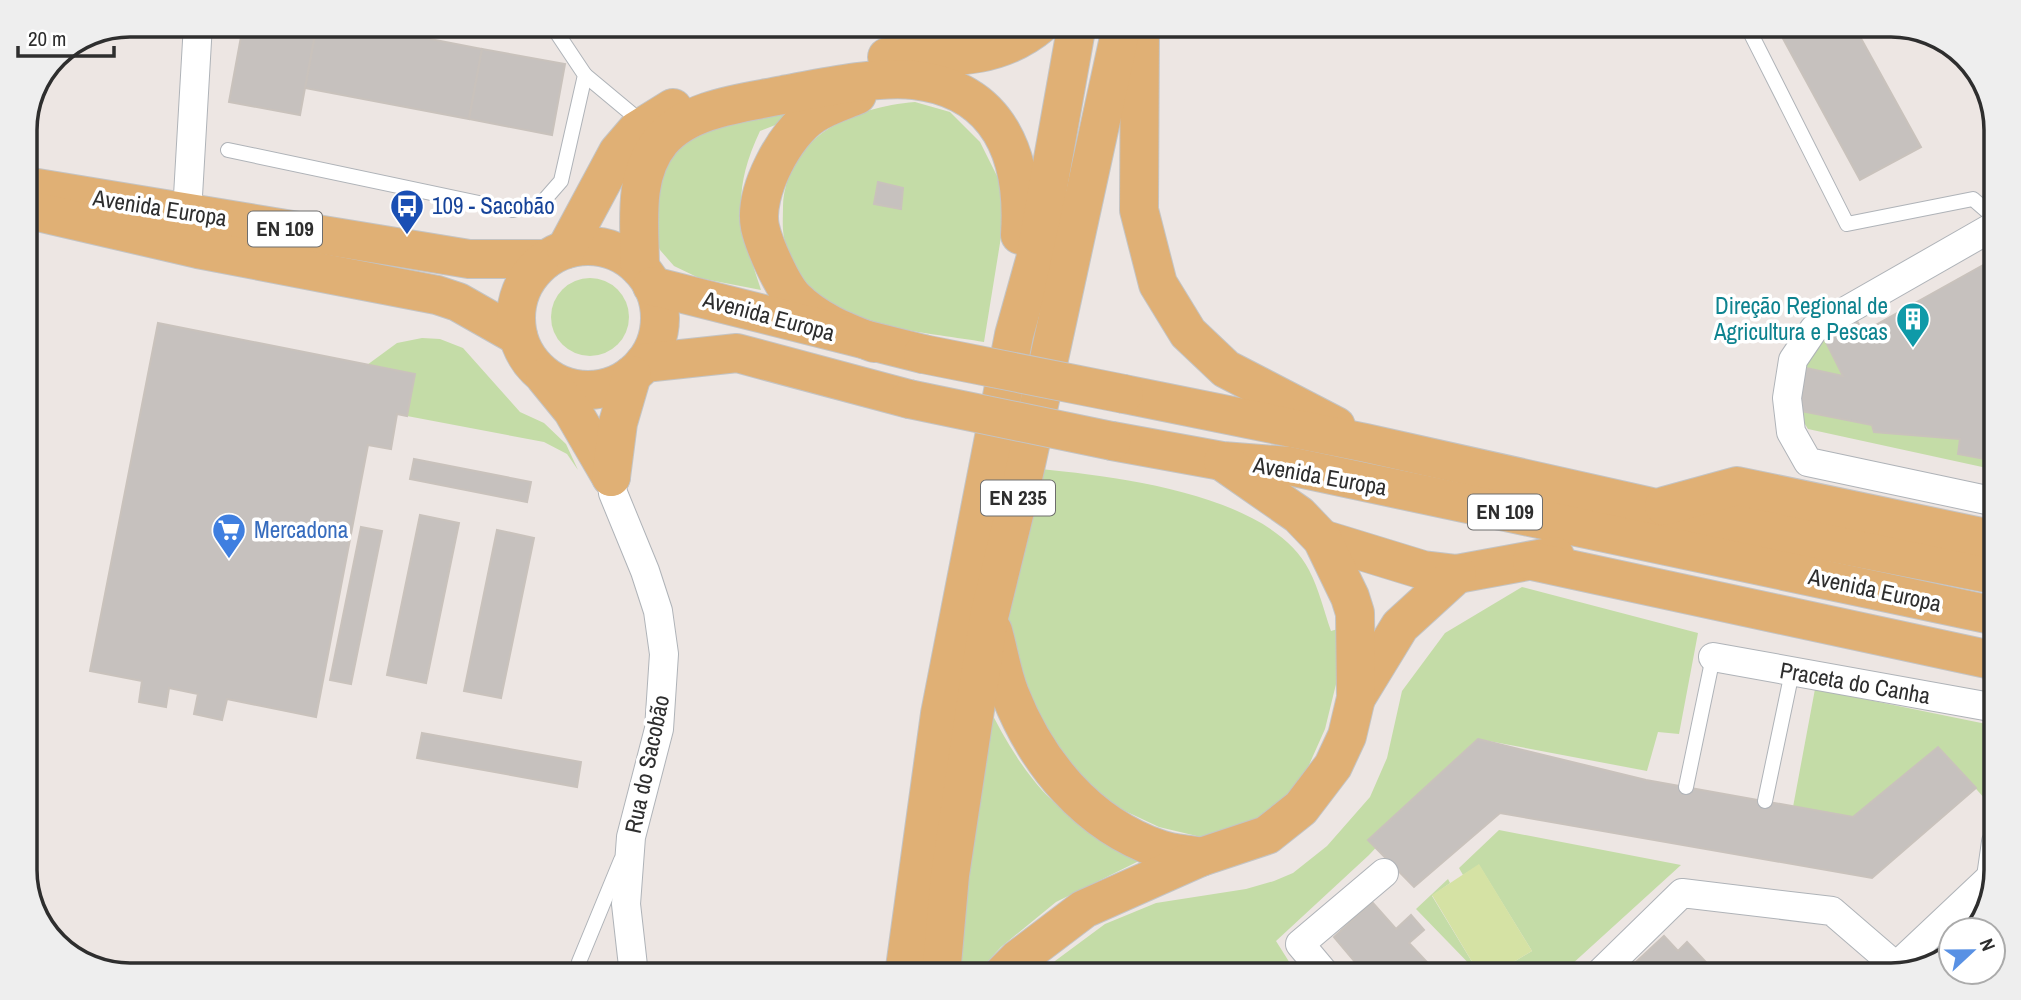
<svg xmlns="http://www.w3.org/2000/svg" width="2021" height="1000" font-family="'Archivo Narrow',sans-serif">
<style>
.green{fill:#c4dca7}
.pitch{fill:#d5e2a4}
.building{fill:#c6c1be;stroke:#c9c2bc;stroke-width:2}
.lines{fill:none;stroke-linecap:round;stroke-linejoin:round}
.lane-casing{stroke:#afb3b8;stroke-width:16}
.street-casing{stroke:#afb3b8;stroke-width:30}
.primary-casing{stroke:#c4c4c4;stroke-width:40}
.lane{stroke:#fff;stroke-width:14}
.street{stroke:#fff;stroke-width:28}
.primary{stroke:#e0b075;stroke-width:38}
.primary-bridge-casing{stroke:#c4c4c4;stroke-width:40;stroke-linecap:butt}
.primary-bridge{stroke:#e0b075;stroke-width:38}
.labels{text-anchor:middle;stroke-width:7;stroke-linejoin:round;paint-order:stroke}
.shield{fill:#fff;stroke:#6d6d6d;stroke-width:2}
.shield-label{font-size:21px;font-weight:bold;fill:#2e2e2e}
.transit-label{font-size:23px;fill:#164399;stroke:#fff;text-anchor:start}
.street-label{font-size:23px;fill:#2e2e2e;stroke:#fff}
.culture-label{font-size:23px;fill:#0d838f;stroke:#fff;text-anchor:end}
.shop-label{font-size:23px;fill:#366cbe;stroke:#fff;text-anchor:start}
.rim{fill:none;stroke:#2e2e2e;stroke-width:3.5}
</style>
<rect width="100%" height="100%" fill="#ede6e3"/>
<g class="green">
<path d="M915 102 950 112 980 142 999 180 1006 206 984 342C932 333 846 327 807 291 799 283 794 263 789 252 781 236 783 224 783 206 787 136 853 107 915 102Z"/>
<path d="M785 104 788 120 760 131C730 195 740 226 761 290L699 278 674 266 660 250 650 229 665 165 682 145 705 129Z"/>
<circle cx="590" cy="317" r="39"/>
<path d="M1823 336 1843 376 1801 367Z"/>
<path d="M422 338 440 339 463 348 520 412 544 423 566 444 578 470 567 454 544 442 407 416 415 374 367 365 397 343Z"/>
<path d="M1796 410 1872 425 1875 432 1960 439 1958 454 1996 461V470L1808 429Z"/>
<path d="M1031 468C1110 476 1269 492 1309 570 1319 589 1324 611 1331 631L1341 628 1338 676 1325 729 1305 774 1273 813 1201 837 1159 827 1108 803 1052 748 1021 696 1005 630Z"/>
<path d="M1522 587 1698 633 1679 734 1658 732 1647 771 1478 739 1369 855 1276 941 1293 968 1288 975H1041L1055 961 1105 924 1156 903 1246 889 1274 881 1293 873 1327 846 1370 797 1387 758 1402 691 1445 633Z"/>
<path d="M1815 689 1996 726V785L1987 801 1938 747 1853 817 1793 807Z"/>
<path d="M987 704C1008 746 1032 787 1070 816 1092 833 1121 845 1145 858L1056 902 1001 947 975 975H950Z"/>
<path d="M1499 830 1681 865 1560 975H1492L1532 951 1479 865 1463 875 1459 868Z"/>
<path d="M1448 879 1450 883 1432 896 1480 975 1416 909Z"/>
</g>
<path class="pitch" d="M1479 864 1532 951 1492 975H1480L1432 895Z"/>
<g class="building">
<path d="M317 24H353L482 49 469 119 305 88Z"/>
<path d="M1775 24H1853L1921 147 1860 180Z"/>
<path d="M243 26 314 39 300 115 229 102Z"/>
<path d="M482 49 565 64 552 135 469 119Z"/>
<path d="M878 182 903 188 901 209 874 204Z"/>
<path d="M1996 258V364L1995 361 1982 368 1996 397V461L1958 454 1960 439 1874 432 1872 425 1796 410 1801 367 1843 376 1823 336 1856 319 1863 332Z"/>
<path d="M158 323 415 374 407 416 397 414 391 449 368 445 316 717 227 699 222 720 194 714 198 694 169 688 166 707 139 702 142 681 90 671Z"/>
<path d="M414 459 531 482 527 502 410 479Z"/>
<path d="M420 515 459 523 426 683 387 675Z"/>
<path d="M361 527 382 531 351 684 330 680Z"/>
<path d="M497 530 534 538 501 698 464 691Z"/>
<path d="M422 733 581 762 577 787 417 758Z"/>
<path d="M1478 739 1646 780 1853 817 1938 747 1976 788 1872 878 1500 813 1414 887 1368 840Z"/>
<path d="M1372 902 1396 929 1411 915 1424 930 1409 943 1439 975H1366L1334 937Z"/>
<path d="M1664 936 1678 951 1687 942 1718 975H1622Z"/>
</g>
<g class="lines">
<g class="lane-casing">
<g id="lane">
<path d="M1746 24 1847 224 1973 199 1996 219"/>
<path d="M585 75 633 115 635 128"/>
<path d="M228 150 512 210 540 205 561 181 585 75 555 30 538 24"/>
<path d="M1686 787 1713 657"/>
<path d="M1765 801 1792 672"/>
<path d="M576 975 579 962 621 860"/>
</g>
</g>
<g class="street-casing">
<g id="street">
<path d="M187 213 198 24"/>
<path d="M1996 225 1814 329 1793 360 1787 398 1791 432 1808 462 1996 502"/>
<path d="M611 477 613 493 645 571 658 611 664 654 659 729 631 837 626 904 634 975"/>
<path d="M1713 657 1996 708"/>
<path d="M1991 877 1996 842"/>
<path d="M1326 975 1300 944 1384 873"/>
<path d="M1598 975 1682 893 1832 911 1897 967"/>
<path d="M1887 975 1991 877"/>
</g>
</g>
<g class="primary-casing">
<g id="primary">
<path d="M1140 24 1139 210 1158 284 1188 333 1226 369 1336 426"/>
<path d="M887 57C943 56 995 63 1041 24"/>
<path d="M857 95C843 101 826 106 813 115 785 133 753 193 760 227 764 245 782 286 795 299 817 321 846 332 874 343"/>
<path d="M25 186 469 259H546"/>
<path d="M38 212 198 249 437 295 458 302 518 336"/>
<circle cx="588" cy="318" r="72"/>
<path d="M566 249 618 152 636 131 673 108"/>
<path d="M640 268C640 225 632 176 661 141 688 108 744 103 783 95 821 88 876 76 914 80 1001 90 1025 158 1020 235"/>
<path d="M652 286 923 354"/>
<path d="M644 363 737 353 909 399"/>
<path d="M545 377 572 410 611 477"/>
<path d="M1124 394 1366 443 1656 508 1996 575"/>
<path d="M1112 441 1222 461 1289 466 1996 616"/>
<path d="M611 477 618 423 632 375"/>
<path d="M1664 506 1737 486 1996 540"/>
<path d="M1322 539 1423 570 1457 574 1555 556"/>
<path d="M1532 561 1996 661"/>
<path d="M993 631C999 652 1002 674 1010 694 1037 763 1087 824 1159 849 1172 854 1188 854 1201 857"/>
<path d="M1356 698 1400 626 1457 574"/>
<path d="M904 975 940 714 1014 335 1035 260 1077 24"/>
<path d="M941 975 950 875 989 617 1023 478 1122 24"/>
<path d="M1002 975 1018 959 1084 909 1201 857 1267 835 1301 808 1333 766 1347 736 1356 698 1355 613 1350 597 1322 539 1299 515 1223 462"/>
</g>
</g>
<use href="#lane" class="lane"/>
<use href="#street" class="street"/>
<use href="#primary" class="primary"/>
<g class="primary-bridge-casing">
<g id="primary-bridge">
<path d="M923 354 1124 394"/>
<path d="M909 399 1112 441"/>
</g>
</g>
<use href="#primary-bridge" class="primary-bridge"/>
</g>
<defs>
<g id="bus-pin" transform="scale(1.75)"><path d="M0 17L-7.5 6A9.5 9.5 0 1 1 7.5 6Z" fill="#1a4fb4" stroke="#fff"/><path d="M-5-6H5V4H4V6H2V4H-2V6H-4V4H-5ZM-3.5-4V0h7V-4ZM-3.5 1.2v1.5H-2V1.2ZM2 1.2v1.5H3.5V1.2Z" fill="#fff"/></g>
<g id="building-pin" transform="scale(1.75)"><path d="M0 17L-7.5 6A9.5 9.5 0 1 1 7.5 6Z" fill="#0f9aa8" stroke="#fff"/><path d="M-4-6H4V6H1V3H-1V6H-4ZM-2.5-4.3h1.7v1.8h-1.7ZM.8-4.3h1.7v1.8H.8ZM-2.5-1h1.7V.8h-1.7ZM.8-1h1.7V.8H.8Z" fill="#fff"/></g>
<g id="supermarket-pin" transform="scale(1.75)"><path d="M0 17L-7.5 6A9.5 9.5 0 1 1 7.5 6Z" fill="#3f7fe0" stroke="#fff"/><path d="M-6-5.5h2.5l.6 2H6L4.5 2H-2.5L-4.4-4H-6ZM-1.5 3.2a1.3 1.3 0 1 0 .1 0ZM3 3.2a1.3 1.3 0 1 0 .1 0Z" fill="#fff"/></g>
</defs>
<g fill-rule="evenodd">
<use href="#bus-pin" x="407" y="206"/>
<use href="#building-pin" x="1913" y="319"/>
<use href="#supermarket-pin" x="229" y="530"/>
</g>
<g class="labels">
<g class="shield">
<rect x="248" y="211.5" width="74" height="35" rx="5"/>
<rect x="981" y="480.5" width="74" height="35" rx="5"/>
<rect x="1468" y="494.5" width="74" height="35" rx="5"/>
</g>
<g class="shield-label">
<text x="285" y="236">EN 109</text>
<text x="1018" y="505">EN 235</text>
<text x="1505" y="519">EN 109</text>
</g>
<g class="transit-label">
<text x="432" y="214">109 - Sacobão</text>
</g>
<g class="street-label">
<text transform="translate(160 208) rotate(9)" y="8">Avenida Europa</text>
<text transform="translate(769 316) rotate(15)" y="8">Avenida Europa</text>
<text transform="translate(1320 476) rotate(10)" y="8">Avenida Europa</text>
<text transform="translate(1875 590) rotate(12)" y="8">Avenida Europa</text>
<text transform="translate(1855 683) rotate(10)" y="8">Praceta do Canha</text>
<text transform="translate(647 764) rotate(-78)" y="8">Rua do Sacobão</text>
</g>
<g class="culture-label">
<text x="1888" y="314">Direção Regional de<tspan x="1888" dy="26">Agricultura e Pescas</tspan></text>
</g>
<g class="shop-label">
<text x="254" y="538">Mercadona</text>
</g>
</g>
<path d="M0 0H2021V1000H0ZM130 37H1891A93 93 0 0 1 1984 130V870A93 93 0 0 1 1891 963H130A93 93 0 0 1 37 870V130A93 93 0 0 1 130 37Z" fill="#eee" fill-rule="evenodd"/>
<path class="rim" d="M130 37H1891A93 93 0 0 1 1984 130V870A93 93 0 0 1 1891 963H130A93 93 0 0 1 37 870V130A93 93 0 0 1 130 37Z"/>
<g transform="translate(1972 951) rotate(68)"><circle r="33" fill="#ffffff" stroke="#ababab" stroke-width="2"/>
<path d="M0-5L12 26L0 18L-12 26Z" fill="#5991e4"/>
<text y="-10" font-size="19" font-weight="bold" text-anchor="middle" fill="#2e2e2e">N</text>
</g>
<path d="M18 46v10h96v-10" fill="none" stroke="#2e2e2e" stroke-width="3.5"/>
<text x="28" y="46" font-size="21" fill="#2e2e2e" stroke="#ffffff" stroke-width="5" paint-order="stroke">20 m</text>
</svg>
